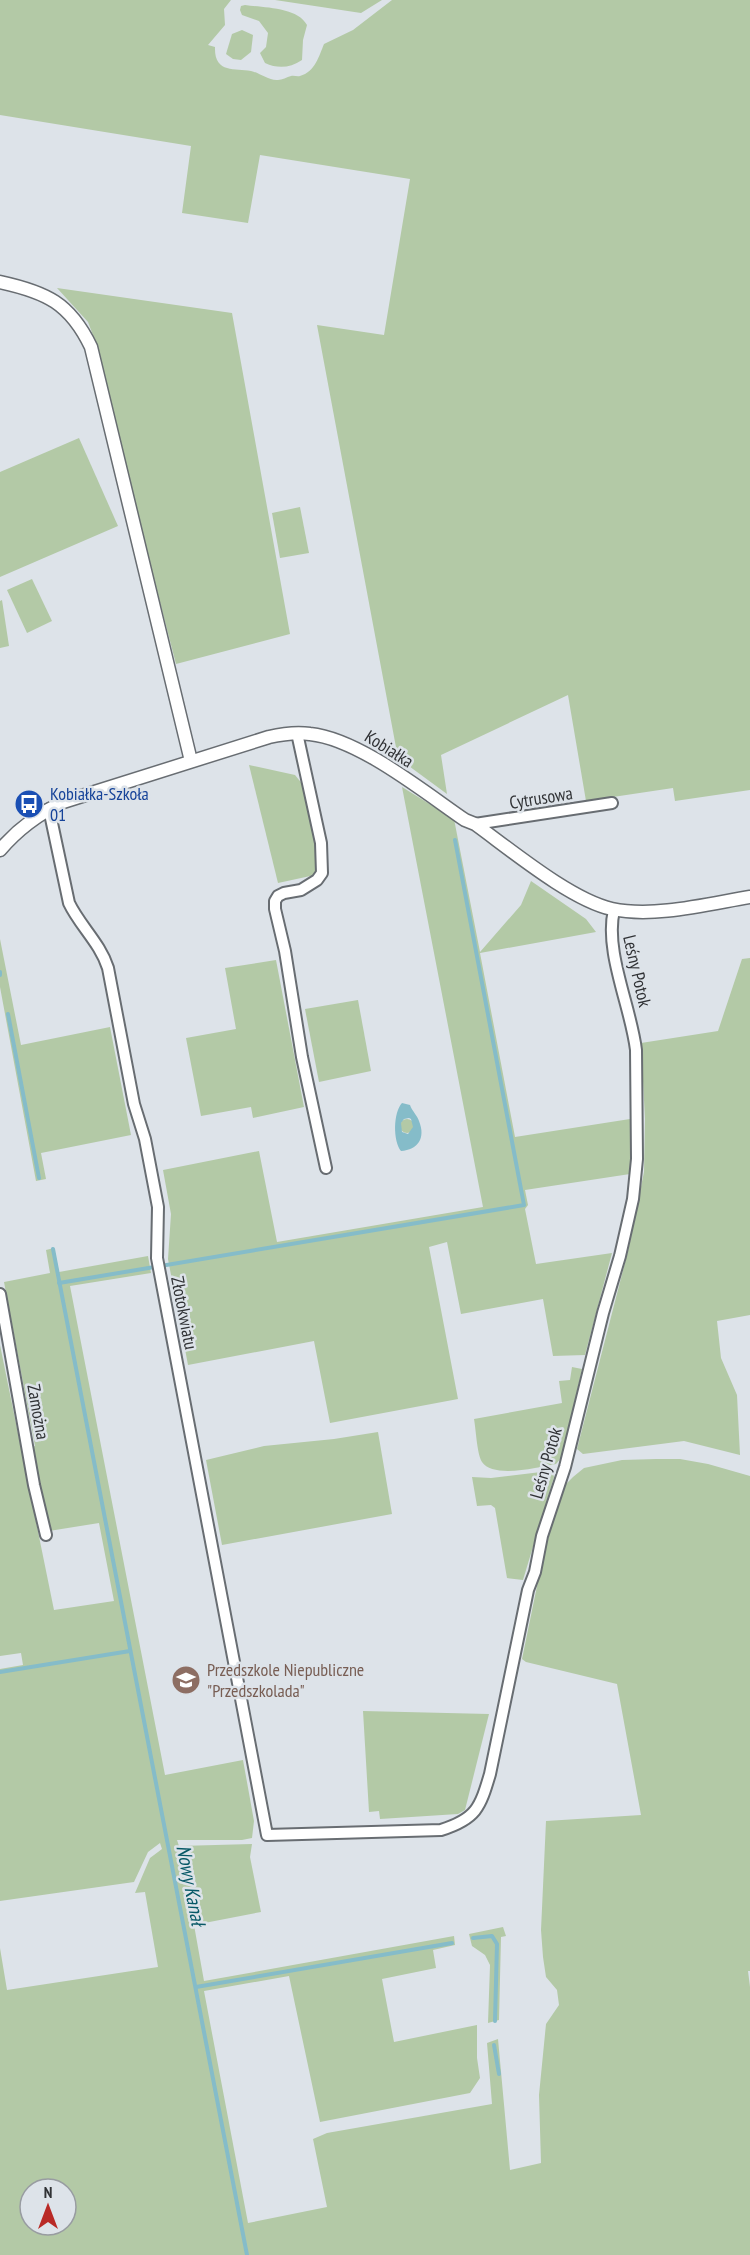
<svg xmlns="http://www.w3.org/2000/svg" width="750" height="2255" font-family="'PT Sans Narrow',sans-serif">
<style>
.green{fill:#b3c9a6;fill-rule:evenodd}
.water{fill:#85bcc9;fill-rule:evenodd}
.lines{fill:none;stroke-linecap:round;stroke-linejoin:round}
.stream{stroke:#85bcc9;stroke-width:4}
.minor-casing{stroke:#686d72;stroke-width:14}
.tertiary-casing{stroke:#686d72;stroke-width:15}
.minor{stroke:#fff;stroke-width:10}
.tertiary{stroke:#fff;stroke-width:12}
.labels{text-anchor:middle;stroke-width:5;stroke-linejoin:round;paint-order:stroke}
.street-label{font-size:18px;fill:#303235;stroke:#dde3e9}
.transit-label{font-size:18px;fill:#164399;stroke:#dde3e9;text-anchor:start}
.education-label{font-size:18px;fill:#785e54;stroke:#dde3e9;text-anchor:start}
.water-label{font-size:20px;font-style:italic;fill:#075866;stroke:#dde3e9}
</style>
<rect width="100%" height="100%" fill="#dde3e9"/>
<g class="green">
<path d="M0 0H231L224 9 225 25 208 45 215 47C214 74 235 68 251 71 260 73 269 81 278 80 282 80 287 77 291 76 294 75 297 77 300 76 315 72 319 56 324 44L353 30 392 0H750V790L675 801 673 788 586 801 568 695 441 755 447 794 398 758 317 325 384 335 410 179 260 155 248 223 182 213 191 146 0 115Z"/>
<path d="M275 0H382L361 13Z"/>
<path d="M245 5C264 8 297 7 307 25L303 40 302 60C290 68 278 69 265 63L260 53 266 47 268 33 259 21 242 15 240 10 241 6Z"/>
<path d="M242 30 253 35 251 52 241 60 233 59 226 54 232 34Z"/>
<path d="M57 288 232 313 290 634 176 664 124 463 99 351 88 322Z"/>
<path d="M79 438 118 526 0 577V472Z"/>
<path d="M300 507 309 553 280 558 272 513Z"/>
<path d="M32 579 52 621 27 633 7 590Z"/>
<path d="M2 600 9 646 0 648V601Z"/>
<path d="M249 765 295 775 304 786 319 857 315 875 278 883Z"/>
<path d="M402 787 454 819 480 952 521 905 531 881 586 919 596 932 480 953 515 1137 630 1119V1174L525 1190 528 1205 525 1209 536 1264 612 1253 585 1355 553 1356 543 1299 461 1314 447 1242 429 1247 458 1399 330 1423 314 1341 188 1365 168 1259 171 1214 163 1170 259 1151 277 1242 483 1207Z"/>
<path d="M0 939 21 1045 110 1027 131 1135 41 1153 46 1179 36 1181 0 987Z"/>
<path d="M750 958V1315L717 1321 721 1358 737 1395 740 1455 684 1441 583 1454 577 1449 628 1251 644 1172 645 1119 641 1043 718 1031 742 959Z"/>
<path d="M276 960 304 1107 253 1118 251 1107 201 1116 186 1038 236 1029 225 968Z"/>
<path d="M358 1000 371 1071 319 1082 305 1009Z"/>
<circle cx="407" cy="1126" r="7"/>
<path d="M54 1248 59 1272 148 1256 151 1273 70 1286 165 1775 243 1760 254 1821 252 1838 242 1840H177L179 1846 252 1844 250 1857 261 1912 194 1925 204 1981 454 1936 455 1945 433 1950 436 1968 382 1979 394 2042 477 2025V2058L480 2078 470 2093 320 2122 289 1976 204 1991 248 2223 327 2207 313 2139 327 2133 492 2104 487 2043 498 2039 510 2170 541 2163 539 2095 546 2024 559 2005 557 1990 546 1977 543 1957 541 1930 546 1821 641 1815 617 1684 526 1662 522 1659 543 1557 562 1488 573 1477 584 1468 622 1460 656 1459H680L708 1464 750 1476V1971H748L750 1987V2255H0V1948L7 1990 158 1967 145 1892 135 1893 150 1858 162 1849 160 1843 148 1852 134 1882 0 1901V1669L23 1665 21 1653 0 1656V1345L54 1610 114 1601 99 1523 49 1531 30 1448 35 1446 4 1282 50 1273 46 1250ZM30 2189H66V2225H30Z"/>
<path d="M572 1367 582 1369 562 1457 556 1464C540 1467 493 1479 482 1462 477 1454 476 1430 474 1419L562 1403 559 1381 570 1380Z"/>
<path d="M378 1432 392 1514 222 1545 206 1460 264 1446 334 1439Z"/>
<path d="M541 1472 553 1473 554 1477 523 1580 507 1578 495 1508 491 1505 477 1506 472 1477 491 1478Z"/>
<path d="M363 1711 489 1714 465 1810 458 1814 380 1819 379 1811 369 1812Z"/>
<path d="M503 1927 506 1936 501 1937 499 2020 488 2023 490 1965 485 1955 472 1946 469 1934Z"/>
</g>
<path class="water" d="M402 1103 410 1105C412 1111 417 1115 419 1121 426 1138 418 1150 401 1151 393 1141 393 1113 402 1103ZM409 1118 411 1119 413 1127 408 1134 402 1132 401 1123 404 1119Z"/>
<g class="lines">
<g class="stream">
<path d="M0 972V975"/>
<path d="M8 1014 39 1178"/>
<path d="M53 1249 247 2255"/>
<path d="M59 1283 524 1205 455 840"/>
<path d="M0 1672 130 1651"/>
<path d="M473 1938 492 1936 497 1944 495 2021"/>
<path d="M196 1987 452 1943"/>
<path d="M494 2045 499 2074"/>
</g>
<g class="minor-casing">
<g id="minor">
<path d="M297 733 321 843 322 873 317 880 301 890 284 893 278 896 275 901V909L285 951 302 1057 326 1168"/>
<path d="M49 809 69 903C80 926 100 943 108 968L134 1104 145 1139 158 1207 157 1258 267 1835 441 1830C476 1819 480 1808 490 1774L528 1590 535 1572 542 1536 565 1467 603 1313 620 1256 633 1199 637 1159 636 1050C631 1007 604 951 614 910"/>
<path d="M475 824 612 803"/>
<path d="M0 1294 34 1485 46 1535"/>
</g>
</g>
<g class="tertiary-casing">
<g id="tertiary">
<path d="M0 282C46 292 70 303 91 347L191 761"/>
<path d="M0 850C18 829 38 814 63 802L269 737C282 734 296 732 310 734 359 739 424 792 465 820L475 824C511 850 571 900 612 909 654 918 708 904 750 897"/>
</g>
</g>
<use href="#minor" class="minor"/>
<use href="#tertiary" class="tertiary"/>
</g>
<defs>
<g id="bus-disc" transform="scale(1.5)"><circle r="9.5" fill="#1a4fb4" stroke="#dde3e9"/><path d="M-5-6H5V4H4V6H2V4H-2V6H-4V4H-5ZM-3.5-4V0h7V-4ZM-3.5 1.2v1.5H-2V1.2ZM2 1.2v1.5H3.5V1.2Z" fill="#fff"/></g>
<g id="school-disc" transform="scale(1.5)"><circle r="9.5" fill="#8d6e63" stroke="#dde3e9"/><path d="M0-5L7-2L0 1L-7-2ZM-4 1L0 2.5L4 1V4Q0 6-4 4Z" fill="#fff"/></g>
</defs>
<g fill-rule="evenodd">
<use href="#bus-disc" x="29" y="804"/>
<use href="#school-disc" x="186" y="1680"/>
</g>
<g class="labels">
<g class="street-label">
<text transform="translate(389 749) rotate(32)" y="6">Kobiałka</text>
<text transform="translate(541 798) rotate(-9)" y="6">Cytrusowa</text>
<text transform="translate(637 971) rotate(77)" y="6">Leśny Potok</text>
<text transform="translate(184 1313) rotate(79)" y="6">Złotokwiatu</text>
<text transform="translate(38 1412) rotate(80)" y="6">Zamożna</text>
<text transform="translate(546 1463) rotate(-74)" y="6">Leśny Potok</text>
</g>
<g class="transit-label">
<text x="50" y="800">Kobiałka-Szkoła<tspan x="50" dy="21">01</tspan></text>
</g>
<g class="education-label">
<text x="207" y="1676">Przedszkole Niepubliczne<tspan x="207" dy="21">"Przedszkolada"</tspan></text>
</g>
<g class="water-label">
<text transform="translate(191 1885) rotate(79)" y="7">Nowy Kanał</text>
</g>
</g>
<g transform="translate(48 2207)"><circle r="28" fill="#dde3e9" stroke="#989ca1" stroke-width="1.5"/>
<path d="M0-4.5L10 22L0 15L-10 22Z" fill="#b92a26"/>
<text y="-9" font-size="16" font-weight="bold" text-anchor="middle" fill="#303235">N</text>
</g>
</svg>
